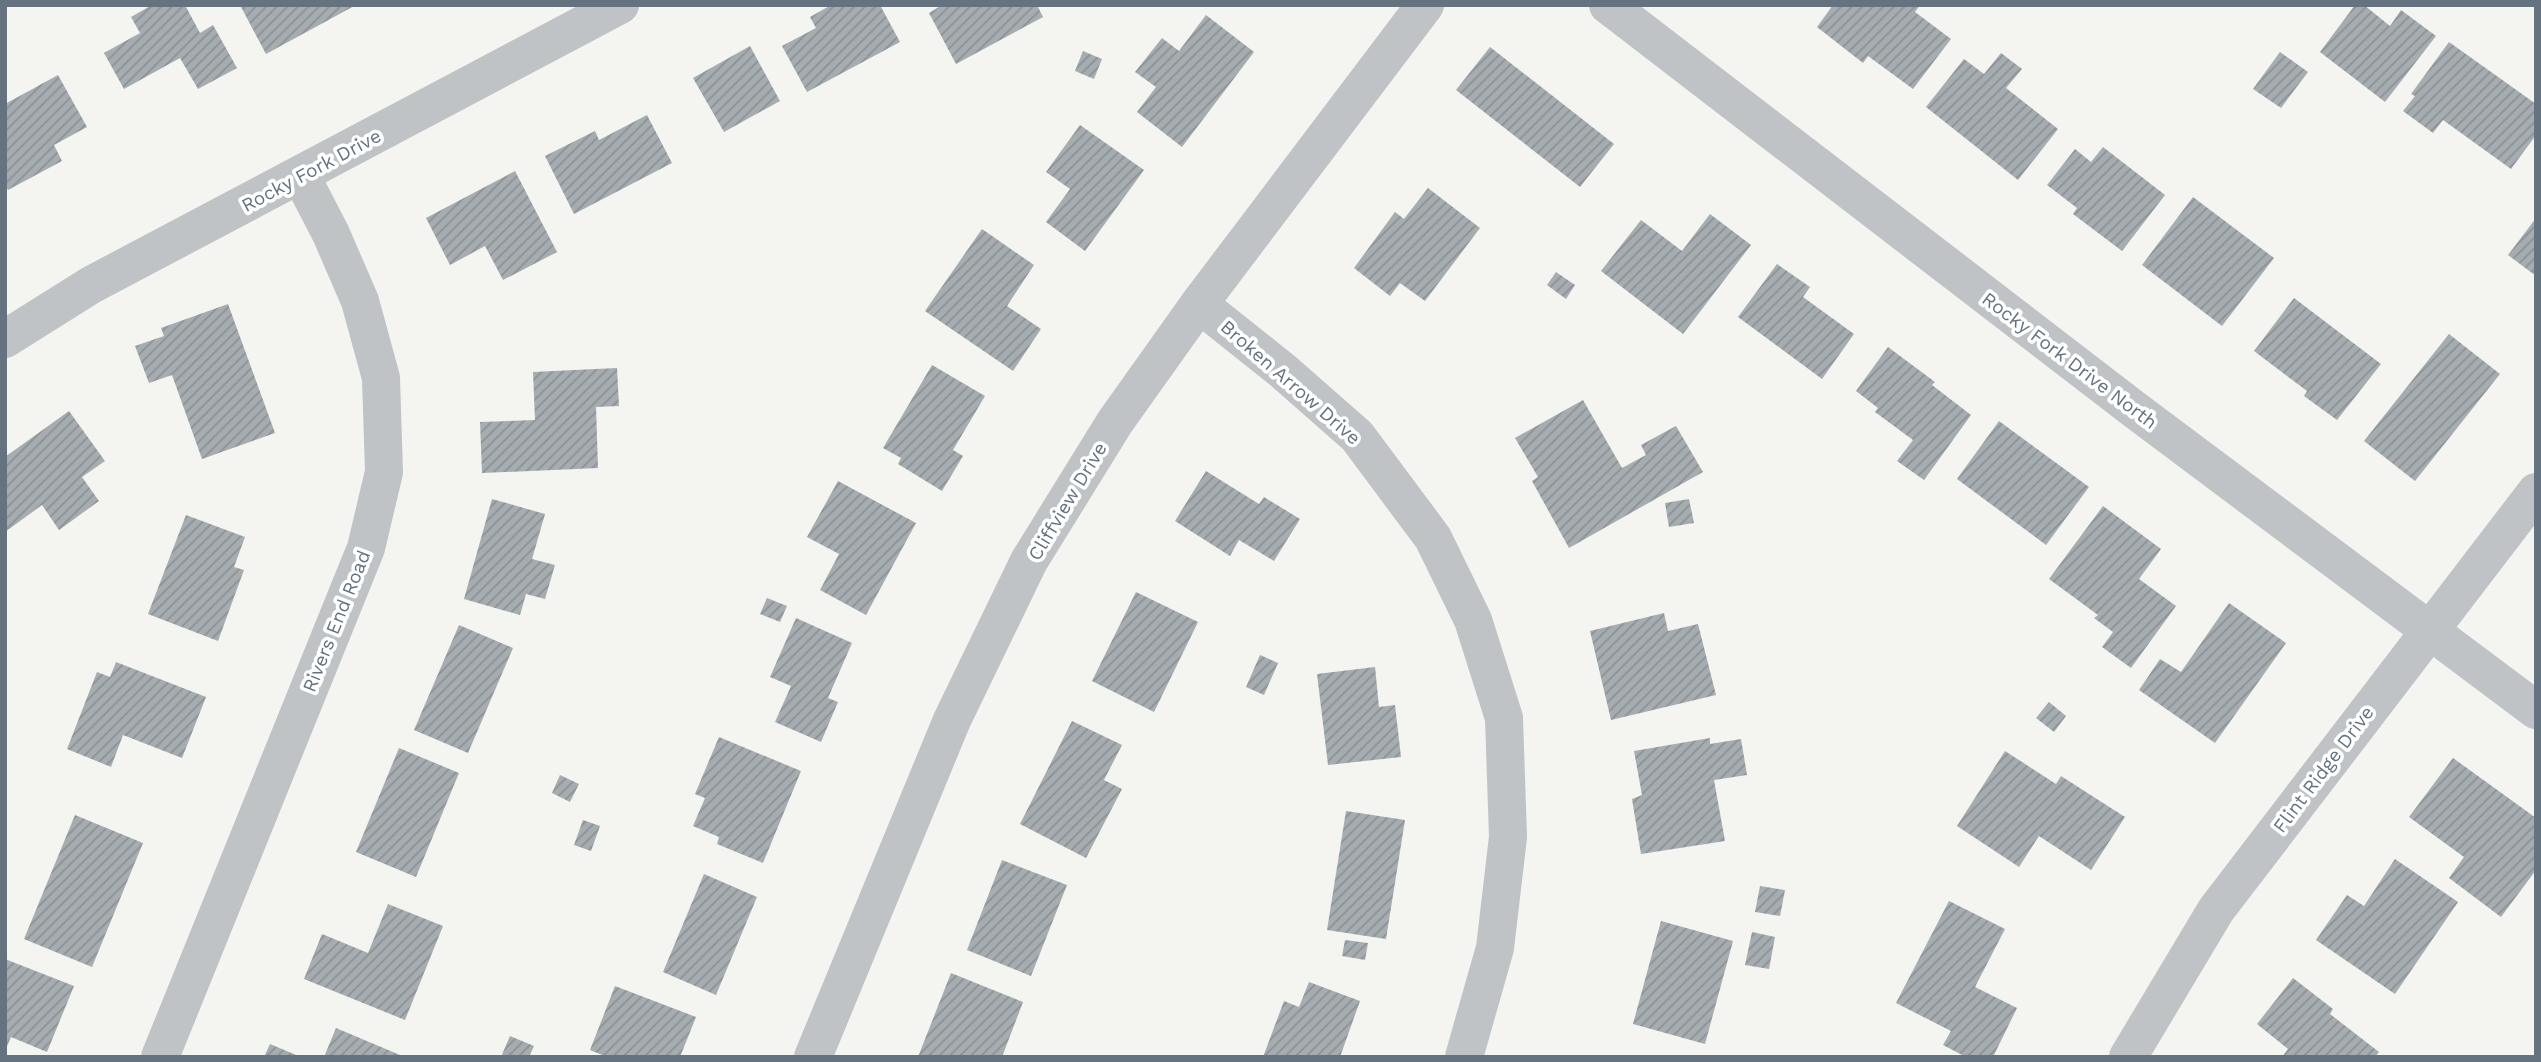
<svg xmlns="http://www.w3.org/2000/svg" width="2541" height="1062" font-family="'Work Sans',sans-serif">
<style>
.building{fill:url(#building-hatch)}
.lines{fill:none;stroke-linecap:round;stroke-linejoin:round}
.minor{stroke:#bfc3c6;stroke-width:38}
.labels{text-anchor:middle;stroke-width:7;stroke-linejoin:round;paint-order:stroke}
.street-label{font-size:19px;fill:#64737f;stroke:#fff}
</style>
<defs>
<pattern id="building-hatch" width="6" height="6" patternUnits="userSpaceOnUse" patternTransform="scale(1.75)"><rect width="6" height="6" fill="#a6adb1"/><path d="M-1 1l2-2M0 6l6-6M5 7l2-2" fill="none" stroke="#8b9195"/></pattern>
</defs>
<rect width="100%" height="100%" fill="#f4f4f0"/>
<g class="building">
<path d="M152 5H185L200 33 213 25 237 68 198 89 180 58 124 89 104 53 140 33 131 17Z"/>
<path d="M240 5H356L266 54Z"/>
<path d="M831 5H880L900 42 807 92 782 46 816 28 810 17Z"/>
<path d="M942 5H1037L1043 17 956 64 929 13Z"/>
<path d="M1833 5H1920L1915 12 1951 39 1913 89 1868 56 1863 63 1817 27Z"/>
<path d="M2355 5H2364L2390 26 2401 10 2436 36 2385 102 2320 52Z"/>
<path d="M1206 15 1254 52 1182 147 1137 112 1156 87 1135 72 1162 38 1179 51Z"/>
<path d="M2449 42 2536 104V135L2511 169 2443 120 2433 133 2403 111 2415 96 2411 94Z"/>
<path d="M750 46 780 101 724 132 693 78Z"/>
<path d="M1490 47 1614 144 1580 187 1456 90Z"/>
<path d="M1083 51 1102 59 1094 79 1075 71Z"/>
<path d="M2280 52 2308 72 2281 108 2253 89Z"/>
<path d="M2001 53 2022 69 2006 88 2058 129 2018 180 1926 107 1964 59 1984 74Z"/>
<path d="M58 75 87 127 54 145 62 161 8 190 5 185V104Z"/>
<path d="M647 115 672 163 574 214 545 156 595 131 599 140Z"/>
<path d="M1080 125 1144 170 1085 251 1046 222 1070 189 1046 172Z"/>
<path d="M2103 147 2165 195 2122 251 2073 214 2077 208 2047 185 2075 149 2091 162Z"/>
<path d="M515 171 557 252 503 280 485 246 450 265 426 218Z"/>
<path d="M1428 188 1480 228 1425 301 1400 283 1390 296 1354 268 1395 212 1404 219Z"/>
<path d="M2193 197 2274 258 2222 326 2142 265Z"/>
<path d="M1710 214 1751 245 1683 334 1601 271 1641 220 1682 251Z"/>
<path d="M2536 218V276L2508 255Z"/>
<path d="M982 229 1034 265 1007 306 1041 329 1013 371 925 311Z"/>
<path d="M1777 264 1810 287 1803 297 1854 334 1822 379 1738 317Z"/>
<path d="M1556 272 1575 285 1566 299 1547 285Z"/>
<path d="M2294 298 2381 364 2337 420 2304 396 2307 391 2254 351Z"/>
<path d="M228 304 275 433 202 459 172 375 149 383 135 346 164 336 161 328Z"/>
<path d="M2449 334 2500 374 2415 481 2364 441Z"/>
<path d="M1888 347 1935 382 1932 385 1971 415 1924 480 1897 461 1913 440 1875 412 1878 408 1856 391Z"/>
<path d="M932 365 985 396 953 450 963 456 942 491 898 464 901 458 883 448Z"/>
<path d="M617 368 619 406 596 407 598 468 482 473 480 422 535 420 533 372Z"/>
<path d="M1583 400 1622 468 1646 455 1641 445 1676 426 1703 472 1569 548 1532 481 1538 477 1515 438Z"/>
<path d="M69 411 105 461 82 477 99 501 59 530 42 505 5 532V457Z"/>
<path d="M1999 421 2089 487 2046 545 1957 479Z"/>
<path d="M1206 471 1259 504 1264 497 1300 519 1274 561 1239 540 1230 556 1175 521Z"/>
<path d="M838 481 916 523 866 615 820 590 839 554 807 537Z"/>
<path d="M492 499 545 514 532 559 555 565 545 599 526 594 520 615 464 599Z"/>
<path d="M1689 499 1694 523 1669 527 1665 503Z"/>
<path d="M2103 506 2161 549 2139 579 2176 606 2131 668 2102 647 2113 632 2094 618 2098 615 2049 579Z"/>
<path d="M186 515 245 537 234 567 244 570 218 641 148 614Z"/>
<path d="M1136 592 1198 622 1154 712 1092 681Z"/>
<path d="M767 598 787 606 780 622 760 614Z"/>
<path d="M2229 603 2286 643 2215 743 2139 690 2160 659 2181 672Z"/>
<path d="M1664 613 1668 631 1698 624 1716 695 1611 720 1590 631Z"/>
<path d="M796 618 852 643 828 698 838 702 821 742 775 722 791 686 770 677Z"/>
<path d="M459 625 513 648 468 753 414 730Z"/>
<path d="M1260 655 1278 663 1264 695 1246 687Z"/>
<path d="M116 662 206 697 182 758 123 735 111 767 67 749 97 672 110 677Z"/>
<path d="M1375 667 1379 707 1395 705 1401 757 1328 765 1317 674Z"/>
<path d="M2049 702 2066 716 2054 732 2036 718Z"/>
<path d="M1072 721 1122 745 1104 780 1122 789 1086 858 1020 824Z"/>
<path d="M719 737 801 771 763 863 717 844 719 837 693 826 705 798 695 794Z"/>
<path d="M1710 738V744L1741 739 1747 775 1714 780 1725 841 1641 854 1632 799 1642 795 1634 751Z"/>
<path d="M399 748 459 773 416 877 356 852Z"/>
<path d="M2005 751 2056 784 2061 776 2125 817 2091 870 2039 836 2019 867 1957 826Z"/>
<path d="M2453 758 2536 818V870L2501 917 2449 878 2464 857 2409 817Z"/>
<path d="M560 775 579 784 570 802 552 793Z"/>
<path d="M1346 811 1405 820 1386 939 1327 930Z"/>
<path d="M75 815 143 843 92 967 24 939Z"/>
<path d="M583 820 600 826 591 851 574 845Z"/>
<path d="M2395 859 2458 902 2395 994 2316 940 2347 895 2364 906Z"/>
<path d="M1002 860 1067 885 1031 976 967 950Z"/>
<path d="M704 874 757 897 716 995 663 972Z"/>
<path d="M1760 886 1785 890 1780 916 1755 912Z"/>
<path d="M1949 901 2005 929 1975 987 2017 1008 1993 1057H1966L1943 1045 1951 1031 1896 1003Z"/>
<path d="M388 904 443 926 405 1020 304 979 322 934 368 953Z"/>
<path d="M1661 921 1733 941 1705 1044 1633 1024Z"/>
<path d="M1752 932 1775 937 1769 969 1745 965Z"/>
<path d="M1345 940 1368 943 1365 960 1342 956Z"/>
<path d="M5 959 74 986 47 1052 11 1037 5 1051Z"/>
<path d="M951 973 1023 1002 1002 1057H918Z"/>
<path d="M2293 978 2333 1009 2330 1014 2379 1052 2375 1057H2282L2288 1049 2257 1024Z"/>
<path d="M1309 982 1360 1001 1340 1057H1263L1284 1001 1299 1007Z"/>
<path d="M615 986 696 1017 680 1057H607L590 1050Z"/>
<path d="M336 1028 400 1055 399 1057H324Z"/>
<path d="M510 1036 534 1046 529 1057H501Z"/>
<path d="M270 1044 301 1057H264Z"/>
</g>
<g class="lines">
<g class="minor">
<path d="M1608 5 2135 410 2536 710"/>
<path d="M1199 304 1283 371 1357 436 1433 538 1473 620 1504 718 1508 837 1495 948 1464 1057"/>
<path d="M5 339 91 285 620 5"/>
<path d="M160 1057 366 548 384 472 381 378 360 301 331 234 301 176"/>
<path d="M813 1057 952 720 1029 561 1115 422 1199 304 1425 5"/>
<path d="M2128 1057 2216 910 2536 492"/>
</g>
</g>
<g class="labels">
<g class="street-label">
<text transform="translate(311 170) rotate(-28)" y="7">Rocky Fork Drive</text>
<text transform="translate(2070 360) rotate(37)" y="7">Rocky Fork Drive North</text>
<text transform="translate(1291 382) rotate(41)" y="7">Broken Arrow Drive</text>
<text transform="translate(1067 501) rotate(-59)" y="7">Cliffview Drive</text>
<text transform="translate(336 621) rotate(-68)" y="7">Rivers End Road</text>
<text transform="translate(2323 769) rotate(-53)" y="7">Flint Ridge Drive</text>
</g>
</g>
<rect width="2541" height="1062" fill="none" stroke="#64737f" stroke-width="14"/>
</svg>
